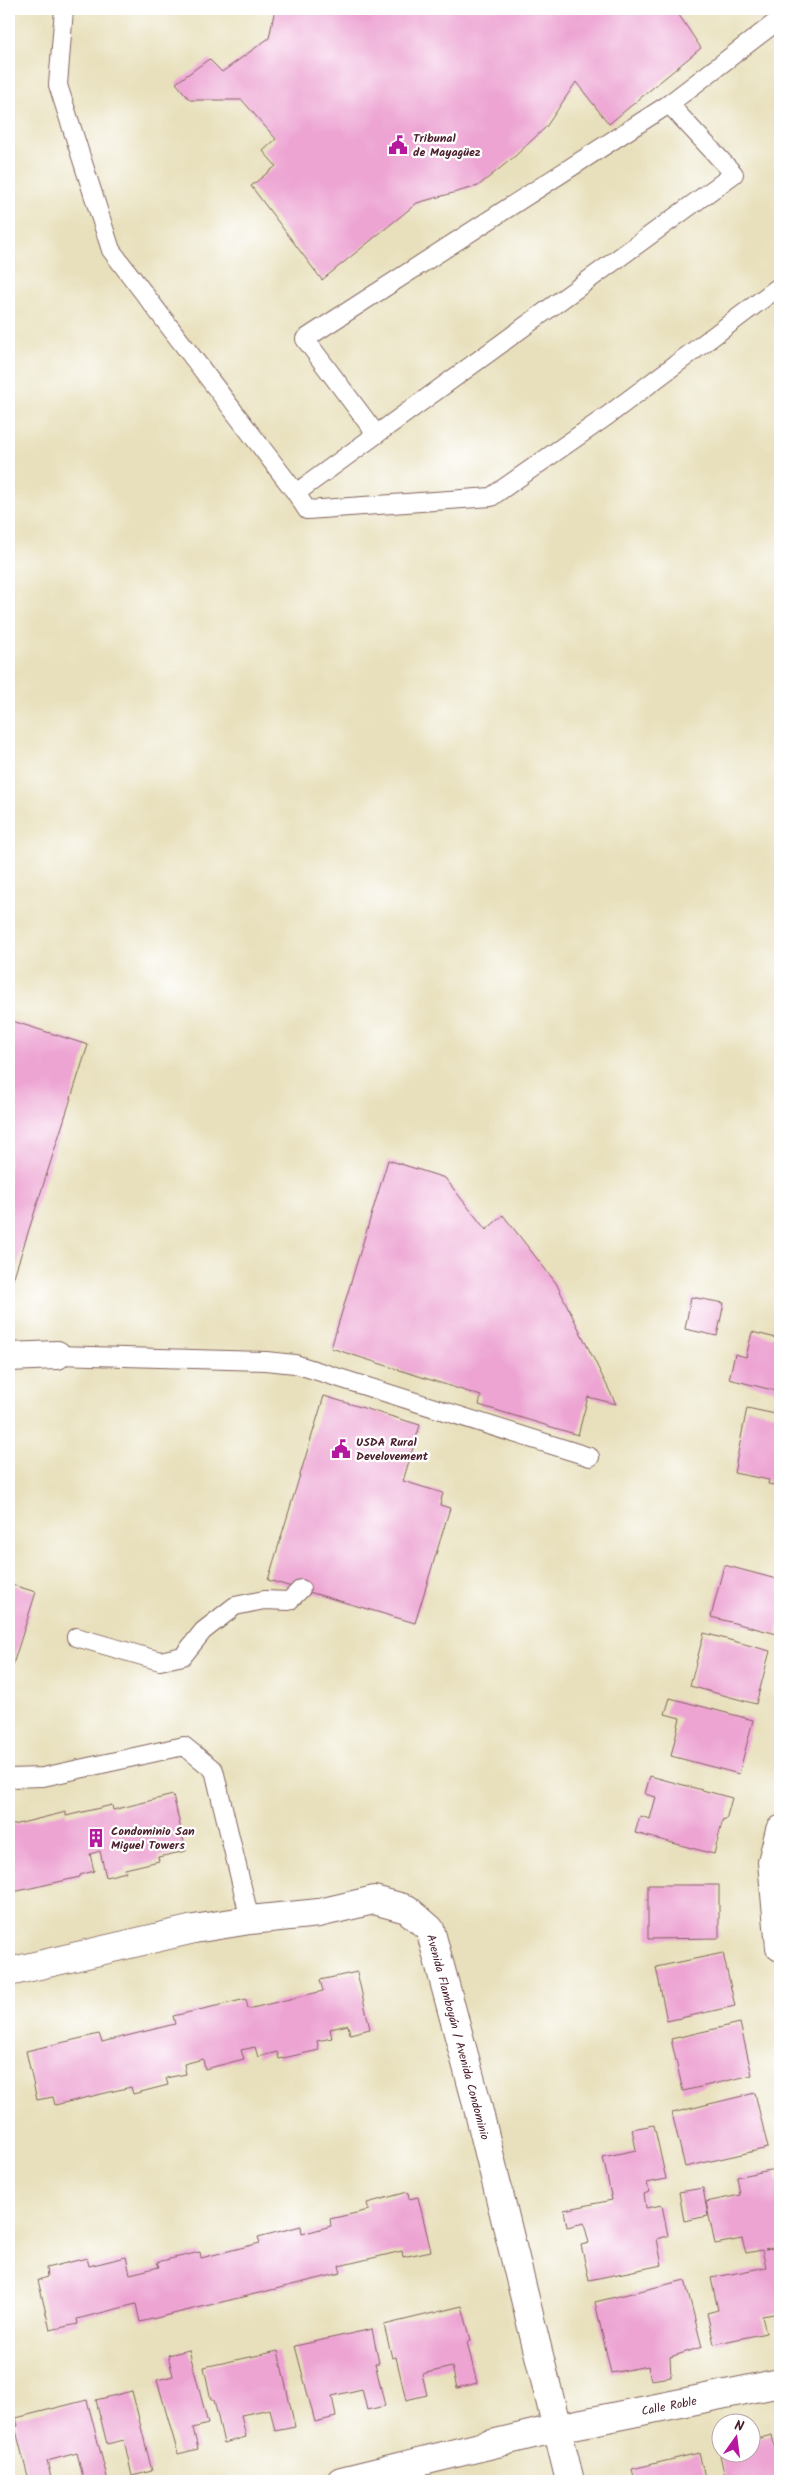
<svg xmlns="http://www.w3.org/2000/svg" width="789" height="2490" font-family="Kalam,sans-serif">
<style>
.building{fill:#eda4d3}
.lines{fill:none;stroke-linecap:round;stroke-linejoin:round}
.lane-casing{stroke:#81635e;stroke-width:20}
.street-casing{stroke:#81635e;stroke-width:30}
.lane{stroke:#fff;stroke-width:18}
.street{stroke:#fff;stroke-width:28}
.labels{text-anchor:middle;stroke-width:4.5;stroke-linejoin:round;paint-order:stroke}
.poi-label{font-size:12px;font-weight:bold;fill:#4a1f2b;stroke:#fff;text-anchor:start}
.street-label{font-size:12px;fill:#4a1f2b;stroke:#fff}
</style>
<rect width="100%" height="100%" fill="#fff"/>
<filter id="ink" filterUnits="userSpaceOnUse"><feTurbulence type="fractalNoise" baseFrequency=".02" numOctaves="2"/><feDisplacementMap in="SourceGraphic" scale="10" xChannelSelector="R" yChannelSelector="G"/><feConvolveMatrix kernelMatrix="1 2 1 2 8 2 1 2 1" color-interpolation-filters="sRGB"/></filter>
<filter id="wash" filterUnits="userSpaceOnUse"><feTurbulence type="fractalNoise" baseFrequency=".0096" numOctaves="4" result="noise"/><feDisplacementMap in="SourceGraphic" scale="20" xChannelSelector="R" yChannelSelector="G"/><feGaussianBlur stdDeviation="1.12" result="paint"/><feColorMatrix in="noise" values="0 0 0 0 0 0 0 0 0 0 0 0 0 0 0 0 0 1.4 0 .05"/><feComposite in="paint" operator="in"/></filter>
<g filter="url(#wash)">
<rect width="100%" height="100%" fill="#e8e0bc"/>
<g id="blocks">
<g class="building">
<path d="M275 9H675L701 48 609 124 576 82 546 127 514 157 478 186 417 203 322 280 251 186 276 166 263 151 276 139 242 100H190L176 83 209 59 222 72 269 38Z"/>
<path d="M9 1020 88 1045 9 1292Z"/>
<path d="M388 1160 445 1178 486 1230 503 1215 556 1283 616 1404 588 1397 578 1435 479 1405 481 1396 331 1348Z"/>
<path d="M780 1278V1291L776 1290Z"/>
<path d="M691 1297 724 1303 717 1336 685 1329Z"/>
<path d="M752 1332 780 1339V1392L729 1379 735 1354 746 1357Z"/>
<path d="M324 1396 420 1425 403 1481 443 1493 440 1505 450 1508 415 1623 268 1580Z"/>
<path d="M747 1408 780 1415V1486L768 1484 769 1480 734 1473Z"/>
<path d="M724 1565 780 1580V1621L777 1634 711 1617Z"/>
<path d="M9 1584 36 1592 9 1677Z"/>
<path d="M704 1633 770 1651 756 1704 690 1686Z"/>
<path d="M670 1698 753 1720 739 1774 671 1756 680 1718 665 1714Z"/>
<path d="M650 1776 732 1798 726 1820 723 1819 714 1854 635 1833 640 1816 650 1819 656 1797 645 1794Z"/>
<path d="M173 1795 186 1851 158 1857 159 1861 125 1869 126 1872 106 1877 100 1851 90 1854 94 1871 80 1875V1877L9 1893V1826L66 1812V1816L112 1805 113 1810Z"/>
<path d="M648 1885H719V1938L648 1939Z"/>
<path d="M723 1953 735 2006 667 2021 656 1967Z"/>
<path d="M357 1972 370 2029 350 2034 348 2025 330 2029 332 2038 317 2041 319 2050 279 2059 277 2052 258 2057 255 2047 241 2050 244 2059 205 2069 203 2059 184 2064 186 2074 166 2078 168 2085 133 2094 131 2087 55 2105 53 2097 37 2100 26 2051 99 2034 102 2042 175 2024 173 2016 246 1999 248 2009 323 1991 320 1980Z"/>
<path d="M740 2023 752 2075 683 2091 671 2039Z"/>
<path d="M755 2093 768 2148 685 2167 672 2113Z"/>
<path d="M654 2125 666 2179 647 2183 649 2192 644 2194 646 2208 662 2205 668 2236 657 2239 662 2265 589 2280 581 2245 589 2243 584 2223 567 2227 564 2210 612 2200 603 2157 636 2150 632 2129Z"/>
<path d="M775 2169 780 2191V2246L765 2249 780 2247V2313L762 2316 766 2333 714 2344 707 2313 718 2310 711 2278 766 2267 762 2250 746 2253 742 2239 715 2244 706 2202 740 2195 737 2177Z"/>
<path d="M703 2188 708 2216 684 2221 679 2192Z"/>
<path d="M408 2192 409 2199 418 2197 431 2251 403 2257 402 2251 339 2266 341 2273 140 2322 136 2304 77 2319 78 2324 50 2330 38 2280 47 2277 46 2268 87 2258 89 2266 126 2257 130 2274 159 2267 157 2262 200 2252 201 2258 260 2243 258 2237 301 2226 302 2234 331 2226 330 2219 369 2210 367 2203Z"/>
<path d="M685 2280 702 2347 670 2357 671 2377 651 2380 648 2366 611 2373 595 2302Z"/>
<path d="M462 2306 471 2340 467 2342 477 2383 457 2388 452 2367 422 2374 427 2395 406 2400 396 2357 392 2358 384 2325Z"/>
<path d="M372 2329 379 2363H375L385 2406 367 2410 362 2389 332 2396 336 2417 315 2422 295 2346Z"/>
<path d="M189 2350 208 2424 193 2428 198 2449 178 2454 157 2380 173 2376 168 2355Z"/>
<path d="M278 2351 295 2427 275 2431 270 2409 241 2415 246 2437 224 2443 214 2400H211L204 2367Z"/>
<path d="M132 2391 152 2471 132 2476 124 2440 107 2444 96 2400Z"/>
<path d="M87 2400 108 2481H84L77 2453 47 2461 52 2481H29L15 2427 18 2426 16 2418Z"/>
<path d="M772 2435 780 2471V2481H726L720 2455 752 2452V2440Z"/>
<path d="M699 2453 706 2481H635L632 2469Z"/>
</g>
</g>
</g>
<g filter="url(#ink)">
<use href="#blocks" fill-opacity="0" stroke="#81635e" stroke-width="1"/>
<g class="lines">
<g class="lane-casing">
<g id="lane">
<path d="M64 9 58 85 111 250 296 493"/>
<path d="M780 19 669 104 734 174 296 493 307 510 491 497 607 416 780 286"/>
<path d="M376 434 305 339 669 104"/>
<path d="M57 1355 266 1361 295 1364 590 1457"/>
<path d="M76 1637 160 1661 183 1656 203 1631 235 1606 264 1600 289 1601 301 1589"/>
<path d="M9 1778 43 1777 184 1746 214 1770 250 1920"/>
</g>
</g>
<g class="street-casing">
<g id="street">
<path d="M9 1357 57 1355"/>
<path d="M780 1830 772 1862 780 1947"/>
<path d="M9 1972 194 1929 250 1920 319 1913 374 1900 407 1909 430 1929 475 2096 570 2481"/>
<path d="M341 2481 558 2428 780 2383"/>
</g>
</g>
<use href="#lane" class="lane"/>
<use href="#street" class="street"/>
</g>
</g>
<defs>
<g id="civic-bare" transform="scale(1.5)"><path d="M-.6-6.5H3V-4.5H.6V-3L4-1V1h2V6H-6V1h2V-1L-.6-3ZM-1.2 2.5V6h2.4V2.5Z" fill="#b5179e" stroke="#fff" stroke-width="2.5" paint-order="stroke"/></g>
<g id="building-bare" transform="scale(1.5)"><path d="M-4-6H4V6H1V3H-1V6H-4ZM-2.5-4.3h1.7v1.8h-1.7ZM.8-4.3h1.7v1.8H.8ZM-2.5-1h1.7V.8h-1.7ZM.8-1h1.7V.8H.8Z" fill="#b5179e" stroke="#fff" stroke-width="2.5" paint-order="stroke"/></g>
</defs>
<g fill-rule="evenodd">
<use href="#civic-bare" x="398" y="145"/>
<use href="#civic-bare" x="341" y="1449"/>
<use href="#building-bare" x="96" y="1838"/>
</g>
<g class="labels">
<g class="poi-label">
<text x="413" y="142">Tribunal<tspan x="413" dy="14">de Mayagüez</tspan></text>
<text x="356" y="1446">USDA Rural<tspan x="356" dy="14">Develovement</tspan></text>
<text x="111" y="1835">Condominio San<tspan x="111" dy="14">Miguel Towers</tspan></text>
</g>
<g class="street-label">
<text transform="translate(458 2037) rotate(75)" y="4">Avenida Flamboyán / Avenida Condominio</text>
<text transform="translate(669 2406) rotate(-11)" y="4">Calle Roble</text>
</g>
</g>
<rect width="789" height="2490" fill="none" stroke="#fff" stroke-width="30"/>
<g transform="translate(736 2438) rotate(14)"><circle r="24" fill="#ffffff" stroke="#b7a5aa"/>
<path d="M0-4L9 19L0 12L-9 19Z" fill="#b5179e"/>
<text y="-8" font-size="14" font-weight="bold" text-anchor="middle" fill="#4a1f2b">N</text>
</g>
</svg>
